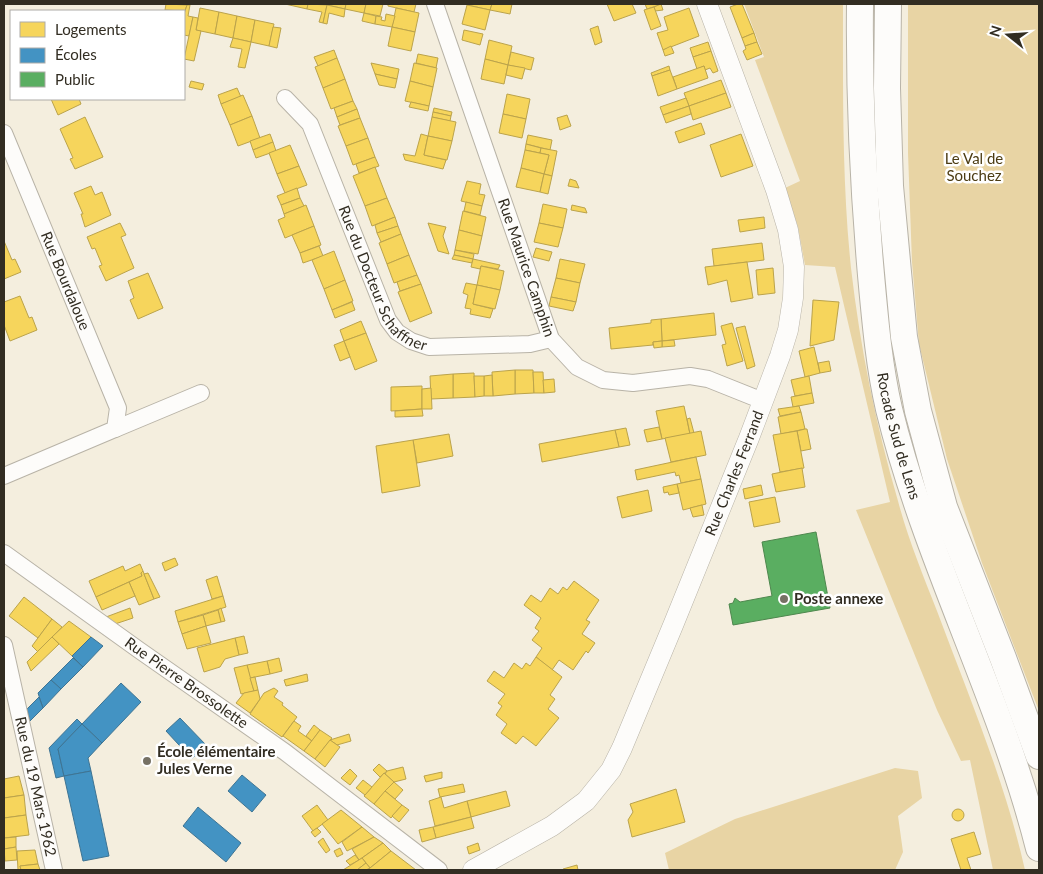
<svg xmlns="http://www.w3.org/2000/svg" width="1043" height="874" font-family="Lato,sans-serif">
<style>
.green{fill:#e8d4a4}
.homes{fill:#f6d55c;stroke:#bba34b}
.schools{fill:#4393c3;stroke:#3e7493}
.public{fill:#5aae61;stroke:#4e874e}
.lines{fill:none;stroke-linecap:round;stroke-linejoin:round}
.minor-casing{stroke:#b8b3a7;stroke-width:18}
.tertiary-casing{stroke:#b8b3a7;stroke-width:21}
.trunk-casing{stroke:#b8b3a7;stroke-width:28}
.minor{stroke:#fdfcfa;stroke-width:16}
.tertiary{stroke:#fdfcfa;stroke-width:20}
.trunk{stroke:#fdfcfa;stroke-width:26}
.poi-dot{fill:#767164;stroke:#fff;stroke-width:2}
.labels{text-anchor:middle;stroke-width:5;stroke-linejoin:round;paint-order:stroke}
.park-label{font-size:15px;fill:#4c3c13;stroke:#fff}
.street-label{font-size:15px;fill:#322d22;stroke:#fff}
.poi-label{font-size:15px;font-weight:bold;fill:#322d22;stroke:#fff;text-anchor:start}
</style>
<rect width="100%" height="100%" fill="#f4eede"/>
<g class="green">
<path d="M744 4H843C843 92 842 181 851 268 860 347 876 425 898 501 908 539 923 575 937 611 969 697 1005 781 1025 870H993L970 760 961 761 937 710 856 510 890 502 835 267 805 265 798 227 785 188 800 181 755 60 764 57Z"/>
<path d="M908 4H1039V711L982 563 947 459 919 344 912 262 908 153Z"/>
<path d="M895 768 918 771 922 798 898 816 903 852 895 870H669L665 853 735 819Z"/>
</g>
<g class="homes">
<path d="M166 4 187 5 184 14V11L165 10Z"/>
<path d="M285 4H308L307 9Z"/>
<path d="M308 4 327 5 323 23 319 22 322 12 307 9Z"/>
<path d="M327 4H346L345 9 327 5Z"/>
<path d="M346 4H366L364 13 345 9Z"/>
<path d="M366 4H383L380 16 364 13Z"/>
<path d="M388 4H416L414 12 388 6Z"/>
<path d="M467 4H492L490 10 467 5Z"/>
<path d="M492 4H512L510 14 490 10Z"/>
<path d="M607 4H632L636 13 614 21Z"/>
<path d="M645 4H663L647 9Z"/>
<path d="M661 4 663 10 655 11 654 7Z"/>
<path d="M738 4H742L754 33 742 38 730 7Z"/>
<path d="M187 5H190L188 16 193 17 189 36 184 35V14Z"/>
<path d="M327 5 345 9 344 17 329 13 327 24 323 23Z"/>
<path d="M467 5 490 10 485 30 462 24Z"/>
<path d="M654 7 661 26 651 30 644 10Z"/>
<path d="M200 8 219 12 215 34 196 30Z"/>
<path d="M396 8 419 13 415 32 392 27Z"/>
<path d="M689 8 699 36 663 50 657 33 668 30 664 17Z"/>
<path d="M219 12 237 16 233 38 215 34Z"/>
<path d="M364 13 376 16 375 24 362 21Z"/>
<path d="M386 14 395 16 392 27 375 24 376 16 382 17 381 20 385 21Z"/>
<path d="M237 16 255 20 251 42 233 38Z"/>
<path d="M193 17 198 18 196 30 201 31 194 61 184 59Z"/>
<path d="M255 20 274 24 269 46 251 42Z"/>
<path d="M598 26 602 42 595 45 590 29Z"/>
<path d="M273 27 281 28 277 48 269 46Z"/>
<path d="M392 27 415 32 411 51 388 46Z"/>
<path d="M464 30 483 34 480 45 462 40Z"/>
<path d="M754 33 757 42 745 46 742 38Z"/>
<path d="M233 38 251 42 245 68 238 67 242 49 230 47Z"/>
<path d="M489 40 512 46 508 65 485 59Z"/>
<path d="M708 42 711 51 693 57 690 48Z"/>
<path d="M757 42 762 54 747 60 743 51 746 49 745 46Z"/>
<path d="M671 46 674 53 665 56 663 50Z"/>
<path d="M334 50 337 58 318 66 314 57Z"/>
<path d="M711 51 718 71 713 73 710 68 705 70 704 66 697 69 693 57Z"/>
<path d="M511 52 534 58 531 70 508 65Z"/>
<path d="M418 54 438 58 436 68 416 63Z"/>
<path d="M337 58 345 79 323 88 315 67Z"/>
<path d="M485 59 508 65 504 84 481 79Z"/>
<path d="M371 63 399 69 397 79 375 74Z"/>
<path d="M414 63 437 68 433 87 410 81Z"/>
<path d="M508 65 525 68 522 79 506 75Z"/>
<path d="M669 66 670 70 652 76 651 73Z"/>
<path d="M704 66 708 78 677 89 673 77Z"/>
<path d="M670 70 677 89 658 96 652 76Z"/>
<path d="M375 74 397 79 395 88 379 85Z"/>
<path d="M345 79 353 101 331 109 323 88Z"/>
<path d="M721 80 726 93 689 106 684 93Z"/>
<path d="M191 81 204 84 202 90 189 87Z"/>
<path d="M410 81 433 87 429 106 405 101Z"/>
<path d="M237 88 241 97 221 104 218 95Z"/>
<path d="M726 93 731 107 693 120 689 106Z"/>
<path d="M507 94 530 99 526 119 503 114Z"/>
<path d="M243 95 252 116 230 125 221 104Z"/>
<path d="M686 98 689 106 663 115 660 107Z"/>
<path d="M51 99H79L81 104 58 115Z"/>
<path d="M353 101 357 109 337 117 334 108Z"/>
<path d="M411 102 429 106 428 111 409 107Z"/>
<path d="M689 106 691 114 666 123 663 115Z"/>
<path d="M434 108 452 112 451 116 433 112Z"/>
<path d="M357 109 360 118 340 125 337 117Z"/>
<path d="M433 112 451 116 450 121 432 117Z"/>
<path d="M503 114 526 119 522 138 499 133Z"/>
<path d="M567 115 571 126 560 130 557 118Z"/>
<path d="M252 116 260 138 238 146 230 125Z"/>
<path d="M85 117 103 157 75 169 70 159 73 158 60 129Z"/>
<path d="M432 117 456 122 452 141 428 136Z"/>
<path d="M360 118 368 138 346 146 338 126Z"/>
<path d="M701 123 705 134 679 143 675 132Z"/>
<path d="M270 134 273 142 253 150 250 141Z"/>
<path d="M421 134 428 136 424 155 446 160 443 169 405 160 403 154 415 156Z"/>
<path d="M741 134 753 166 721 177 710 145Z"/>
<path d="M528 135 552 140 550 150 526 144Z"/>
<path d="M428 136 452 141 447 160 424 155Z"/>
<path d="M368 138 375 157 353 165 346 146Z"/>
<path d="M273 142 276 151 256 158 253 150Z"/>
<path d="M526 144 541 148 540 153 525 150Z"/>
<path d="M290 145 299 166 277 174 269 153Z"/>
<path d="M541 148 557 151 552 176 544 174 549 155 540 153Z"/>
<path d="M525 150 549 155 544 174 521 168Z"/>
<path d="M375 157 379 166 359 173 356 164Z"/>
<path d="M299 166 307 185 285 193 277 174Z"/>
<path d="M375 167 387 198 365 206 353 176Z"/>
<path d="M521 168 544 174 540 192 516 187Z"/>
<path d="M544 174 552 176 548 194 540 192Z"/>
<path d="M570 179 576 181 579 188 568 186Z"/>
<path d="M467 181 481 184 479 194 485 195 482 206 461 201Z"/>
<path d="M91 186 95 195 102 192 111 215 85 227 81 214H83L74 193Z"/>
<path d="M297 188 300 198 281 205 277 196Z"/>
<path d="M300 198 304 206 284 214 281 205Z"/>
<path d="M387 198 395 217 372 226 365 206Z"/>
<path d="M466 202 482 206 480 215 464 211Z"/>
<path d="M543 204 567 209 563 228 539 223Z"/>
<path d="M306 205 314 226 285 238 278 220 285 217 284 214Z"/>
<path d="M572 205 585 208 587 213 571 210Z"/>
<path d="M463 211 486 217 482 236 459 230Z"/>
<path d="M395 217 398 226 377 233 375 225Z"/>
<path d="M764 217 765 228 740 232 738 220Z"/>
<path d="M120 223 126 235 121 237 134 268 106 281 99 266 102 265 95 248 92 249 87 237Z"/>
<path d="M428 223 446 227 443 236 449 254 438 251Z"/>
<path d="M539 223 563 228 558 247 534 242Z"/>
<path d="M314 226 321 245 300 253 292 235Z"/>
<path d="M398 226 401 234 381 242 377 233Z"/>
<path d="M459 230 482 236 478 254 455 250Z"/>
<path d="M401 234 409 255 387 264 379 243Z"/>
<path d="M4 241 12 260 15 259 21 272 4 279Z"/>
<path d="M762 243 764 260 714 266 712 249Z"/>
<path d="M319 246 323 256 303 263 300 253Z"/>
<path d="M536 248 552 252 549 261 533 257Z"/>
<path d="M455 250 474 254 473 259 454 255Z"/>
<path d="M334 251 345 280 324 289 312 260Z"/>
<path d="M409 255 417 275 394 283 387 264Z"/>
<path d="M454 255 473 259 472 263 452 259Z"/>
<path d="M473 259 500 265 498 269 481 266 480 269 471 267Z"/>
<path d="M560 259 585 264 580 283 556 278Z"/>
<path d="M747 262 753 298 731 302 727 280 708 285 705 267Z"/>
<path d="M481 266 504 271 500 290 477 285Z"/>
<path d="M773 268 775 293 758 295 756 270Z"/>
<path d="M148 273 163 308 138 319 130 300 134 298 128 281Z"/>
<path d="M417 275 421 284 400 291 397 282Z"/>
<path d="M556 278 580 283 576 302 551 297Z"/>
<path d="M345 280 353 301 332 310 324 289Z"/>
<path d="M466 283 477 285 473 304 493 309 490 318 470 314 471 309 465 308 468 295 463 293Z"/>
<path d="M421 284 432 313 410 322 398 292Z"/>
<path d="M477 285 500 290 495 309 473 304Z"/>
<path d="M20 296 29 318 32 317 37 330 10 341 4 325V302Z"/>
<path d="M551 297 576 302 573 311 549 306Z"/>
<path d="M813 300 839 302 834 340 810 346Z"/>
<path d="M352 302 355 310 335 318 332 310Z"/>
<path d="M714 313 716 335 662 341 661 319Z"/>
<path d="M661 319 662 341 653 342V345L611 349 609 328 651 323V320Z"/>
<path d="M361 321 366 333 344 341 340 330Z"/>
<path d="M732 323 743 361 727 366 722 345 726 344 721 326Z"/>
<path d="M745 326 755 366 747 369 736 328Z"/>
<path d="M366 333 377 361 355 370 344 341Z"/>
<path d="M674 340 675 346 662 347V341Z"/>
<path d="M344 341 350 357 340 361 334 345Z"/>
<path d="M662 341V347L654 348 653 342Z"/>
<path d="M814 347 820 373 805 377 799 351Z"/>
<path d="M829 361 831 371 820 373 818 363Z"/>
<path d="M515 370H533L534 393 515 394Z"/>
<path d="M515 370V394L493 396 492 372Z"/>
<path d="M533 372H543L544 393H534Z"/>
<path d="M474 373 475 397 453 398V374Z"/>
<path d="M453 374V398L431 399 430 376Z"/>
<path d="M492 375 493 396H484V376Z"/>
<path d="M474 376H484V396L475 397Z"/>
<path d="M809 376 812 393 795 396 791 380Z"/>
<path d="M554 379 555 392 544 393 543 380Z"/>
<path d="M422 386V409L391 411V387Z"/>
<path d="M431 388 432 409H422V389Z"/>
<path d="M812 393 814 403 793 407 791 397Z"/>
<path d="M684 406 690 434 662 439 656 411Z"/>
<path d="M799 406 801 412 780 416 778 409Z"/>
<path d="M422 409 423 416 395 417V411Z"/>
<path d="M801 412 805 429 781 434 778 417Z"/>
<path d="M690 418 694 433 690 434 687 419Z"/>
<path d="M659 427 662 439 647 442 644 430Z"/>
<path d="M626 428 630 445 619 447 615 430Z"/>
<path d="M805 429H807L811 449 801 451 797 431Z"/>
<path d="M615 430 619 447 542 462 539 444Z"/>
<path d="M701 431 706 455 671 462 665 438Z"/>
<path d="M797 431 804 468 780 472 773 435Z"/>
<path d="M449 434 453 456 417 463 413 440Z"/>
<path d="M413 440 420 486 382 493 376 446Z"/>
<path d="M696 457 701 479 681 483 679 475 676 476 675 472 637 480 635 470Z"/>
<path d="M802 468 805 487 776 492 772 474Z"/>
<path d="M701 479 706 504 683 510 677 484Z"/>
<path d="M677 484 679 493 669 495 668 492 664 493 663 487Z"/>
<path d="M761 485 763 495 745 499 743 489Z"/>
<path d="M648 490 652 511 622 518 617 497Z"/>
<path d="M775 497 780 522 754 527 749 502Z"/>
<path d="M702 505 704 515 693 517 690 508Z"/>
<path d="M175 558 178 565 165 571 162 563Z"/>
<path d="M140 564 143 571 141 573 142 576 96 597 89 581 123 566 125 571Z"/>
<path d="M143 571 154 599 139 605 129 582 142 576 141 573Z"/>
<path d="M148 573 160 597 154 599 144 574Z"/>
<path d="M217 576 223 596 212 599 206 580Z"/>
<path d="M574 581 599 600 586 620 590 622 582 634 595 643 588 653 586 651 573 670 559 660 552 670 536 657 542 648 532 640 539 631 535 628 541 618 524 605 531 595 541 602 550 588 558 594 563 587 567 590Z"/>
<path d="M129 582 135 596 102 610 96 597Z"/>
<path d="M223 596 226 607 178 622 175 611Z"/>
<path d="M24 597 52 619 38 638 9 616Z"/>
<path d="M130 608 133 618 115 624 106 617Z"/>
<path d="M221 608 225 621 221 622 218 610Z"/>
<path d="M218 610 221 622 206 626 203 615Z"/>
<path d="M203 615 206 626 182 634 178 622Z"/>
<path d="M52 619 62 627 38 652 32 646Z"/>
<path d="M69 621 91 637 72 656 52 637Z"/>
<path d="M206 626 211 643 187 649 182 634Z"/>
<path d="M244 636 248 653 239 655 235 638Z"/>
<path d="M52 637 59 644 31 671 27 662Z"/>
<path d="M235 638 239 655 225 659 220 667 204 672 197 648Z"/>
<path d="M536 657 562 677 550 695 555 699 548 709 559 718 536 746 523 736 516 744 501 733 507 724 496 715 502 706 498 703 505 694 487 681 494 671 504 678 514 663 522 669 526 663 530 666Z"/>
<path d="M279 658 282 671 270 674 267 661Z"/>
<path d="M267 661 270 674 250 678 247 665Z"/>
<path d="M247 665 254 691 241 694 234 668Z"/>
<path d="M307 674 308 681 286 686 284 680Z"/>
<path d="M255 677 258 690 254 691 250 678Z"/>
<path d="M274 688 278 691 274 697 283 703 282 705 297 717 282 737 250 714 264 693Z"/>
<path d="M258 690 260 699 250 713 236 703 244 693Z"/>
<path d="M294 721 301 726 298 731 312 741 304 751 283 736Z"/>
<path d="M314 725 320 730 312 741 306 736Z"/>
<path d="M320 730 332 738 315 759 304 751Z"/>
<path d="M349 734 351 741 337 745 330 740Z"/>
<path d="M330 740 340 747 325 767 315 759Z"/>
<path d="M379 764 387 771 380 777 373 770Z"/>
<path d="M403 767 406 779 394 782 385 774 387 771Z"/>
<path d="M350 769 357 776 350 785 341 778Z"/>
<path d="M442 772V778L426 782 424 776Z"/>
<path d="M384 773 394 782 374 804 364 796Z"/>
<path d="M19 776 24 795 4 798V779Z"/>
<path d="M363 780 372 787 365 795 356 788Z"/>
<path d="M394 782 403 790 395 799 385 791Z"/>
<path d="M463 784 465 792 440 797 438 789Z"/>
<path d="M676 789 685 822 632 837 628 820 633 812 630 804Z"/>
<path d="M385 791 402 805 391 818 374 804Z"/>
<path d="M506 791 510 806 471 817 467 801Z"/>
<path d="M24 795 26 815 4 818V798Z"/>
<path d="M441 797 444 808 467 801 471 817 435 826 429 801Z"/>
<path d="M317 805 328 820 313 831 302 816Z"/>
<path d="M402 805 409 810 399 822 392 816Z"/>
<circle cx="958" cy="815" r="6"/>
<path d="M341 810 362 827 338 844 322 824Z"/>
<path d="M26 815 29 835 4 838V818Z"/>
<path d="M471 817 474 828 436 838 433 827Z"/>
<path d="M362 827 374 837 347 851 342 842Z"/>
<path d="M433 827 436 838 422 842 419 830Z"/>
<path d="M317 828 321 832 315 837 311 832Z"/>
<path d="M974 832 981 854 967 858 971 870H961L951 839Z"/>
<path d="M16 837V847L4 849V838Z"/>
<path d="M374 837 383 843 359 860 352 849Z"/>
<path d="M323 838 330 850 326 853 318 842Z"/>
<path d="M383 843 391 851 370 868 362 858Z"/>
<path d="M478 843 480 850 469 854 467 847Z"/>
<path d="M16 847 17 860 5 861 4 849Z"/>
<path d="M340 848 343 854 337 857 334 851Z"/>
<path d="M35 850 38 864 20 866 21 870H18L17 851Z"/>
<path d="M391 851 416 870H367L370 868Z"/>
<path d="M355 855 359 860 350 865 346 861Z"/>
<path d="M362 858 366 863 357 870H343Z"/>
<path d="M366 863 370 868 366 870H357Z"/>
<path d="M38 864 40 870H21L20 866Z"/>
<path d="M577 865 578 870H563V869Z"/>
</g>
<g class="schools">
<path d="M91 637 103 646 83 667 72 656Z"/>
<path d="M73 658 83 667 61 689 51 680Z"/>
<path d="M51 680 61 689 43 708 38 693Z"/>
<path d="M121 683 141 702 102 743 82 724Z"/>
<path d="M39 697 43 708 30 721 27 709Z"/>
<path d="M180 718 206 745 192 759 166 731Z"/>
<path d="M77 719 82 724 58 749 64 776 56 778 49 748Z"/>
<path d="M82 724 102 743 88 758 91 771 64 776 58 749Z"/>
<path d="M91 771 109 856 83 861 64 776Z"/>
<path d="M242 775 266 795 252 812 228 791Z"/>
<path d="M198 807 241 843 226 862 183 826Z"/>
</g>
<path class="public" d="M816 532 830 608 733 625 729 604 733 603 735 598 740 602 772 596 762 542Z"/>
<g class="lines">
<g class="minor-casing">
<g id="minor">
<path id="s1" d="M435 4 551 339 577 367 603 380 633 383 690 376 708 379 763 401"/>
<path id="s2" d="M285 98 310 124 388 320 397 332 411 341 429 347 530 344 551 339"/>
<path id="s3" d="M4 133 118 408 115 429 4 476"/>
<path d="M115 429 201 393"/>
<path id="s4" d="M4 553 139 650 285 752 439 870"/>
<path id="s5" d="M4 645 54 870"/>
</g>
</g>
<g class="tertiary-casing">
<g id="tertiary">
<path id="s6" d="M473 870 552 826 586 801 611 770 622 748 674 623 749 438 780 356 788 330 793 298 794 267 788 230 776 190 707 4"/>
</g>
</g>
<g class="trunk-casing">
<g id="trunk">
<path id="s7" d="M860 4C859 95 863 183 871 275 875 319 879 366 889 409 926 560 1001 698 1039 848"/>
<path d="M888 4 887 88 890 186 904 337 918 411 944 507 1003 658 1039 756"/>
</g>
</g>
<use href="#minor" class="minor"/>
<use href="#tertiary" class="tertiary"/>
<use href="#trunk" class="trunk"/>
</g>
<g class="poi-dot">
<circle cx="784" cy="599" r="5"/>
<circle cx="147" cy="761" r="5"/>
</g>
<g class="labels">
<g class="park-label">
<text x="974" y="164">Le Val de<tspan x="974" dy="17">Souchez</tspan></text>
</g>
<g class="street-label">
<text dy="5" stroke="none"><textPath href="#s1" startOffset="279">Rue Maurice Camphin</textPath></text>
<text dy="5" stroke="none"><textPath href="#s2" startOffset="210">Rue du Docteur Schaffner</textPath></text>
<text dy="5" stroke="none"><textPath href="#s3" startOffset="160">Rue Bourdaloue</textPath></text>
<text dy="5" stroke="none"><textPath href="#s7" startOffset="435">Rocade Sud de Lens</textPath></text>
<text dy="5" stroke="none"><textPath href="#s6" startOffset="494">Rue Charles Ferrand</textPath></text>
<text dy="5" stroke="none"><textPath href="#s4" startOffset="224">Rue Pierre Brossolette</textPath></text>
<text dy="5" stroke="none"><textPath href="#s5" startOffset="145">Rue du 19 Mars 1962</textPath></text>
</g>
<g class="poi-label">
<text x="794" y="604">Poste annexe</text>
<text x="157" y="757">École élémentaire<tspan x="157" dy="17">Jules Verne</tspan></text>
</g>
</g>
<rect width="1043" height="874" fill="none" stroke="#322d22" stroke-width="10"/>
<rect x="10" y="10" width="175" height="90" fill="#ffffff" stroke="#adaba7"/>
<rect x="20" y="22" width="25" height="15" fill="#f6d55c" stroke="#adaba7"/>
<text x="55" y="35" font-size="15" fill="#322d22">Logements</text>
<rect x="20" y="48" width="25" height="15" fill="#4393c3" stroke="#adaba7"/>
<text x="55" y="60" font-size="15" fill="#322d22">Écoles</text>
<rect x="20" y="72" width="25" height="15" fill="#5aae61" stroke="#adaba7"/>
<text x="55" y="85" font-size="15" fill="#322d22">Public</text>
<g transform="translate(1008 35) rotate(287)" stroke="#ffffff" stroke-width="4" paint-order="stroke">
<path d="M0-4L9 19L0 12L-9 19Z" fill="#322d22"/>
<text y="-8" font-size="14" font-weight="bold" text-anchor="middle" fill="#322d22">N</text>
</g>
</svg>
